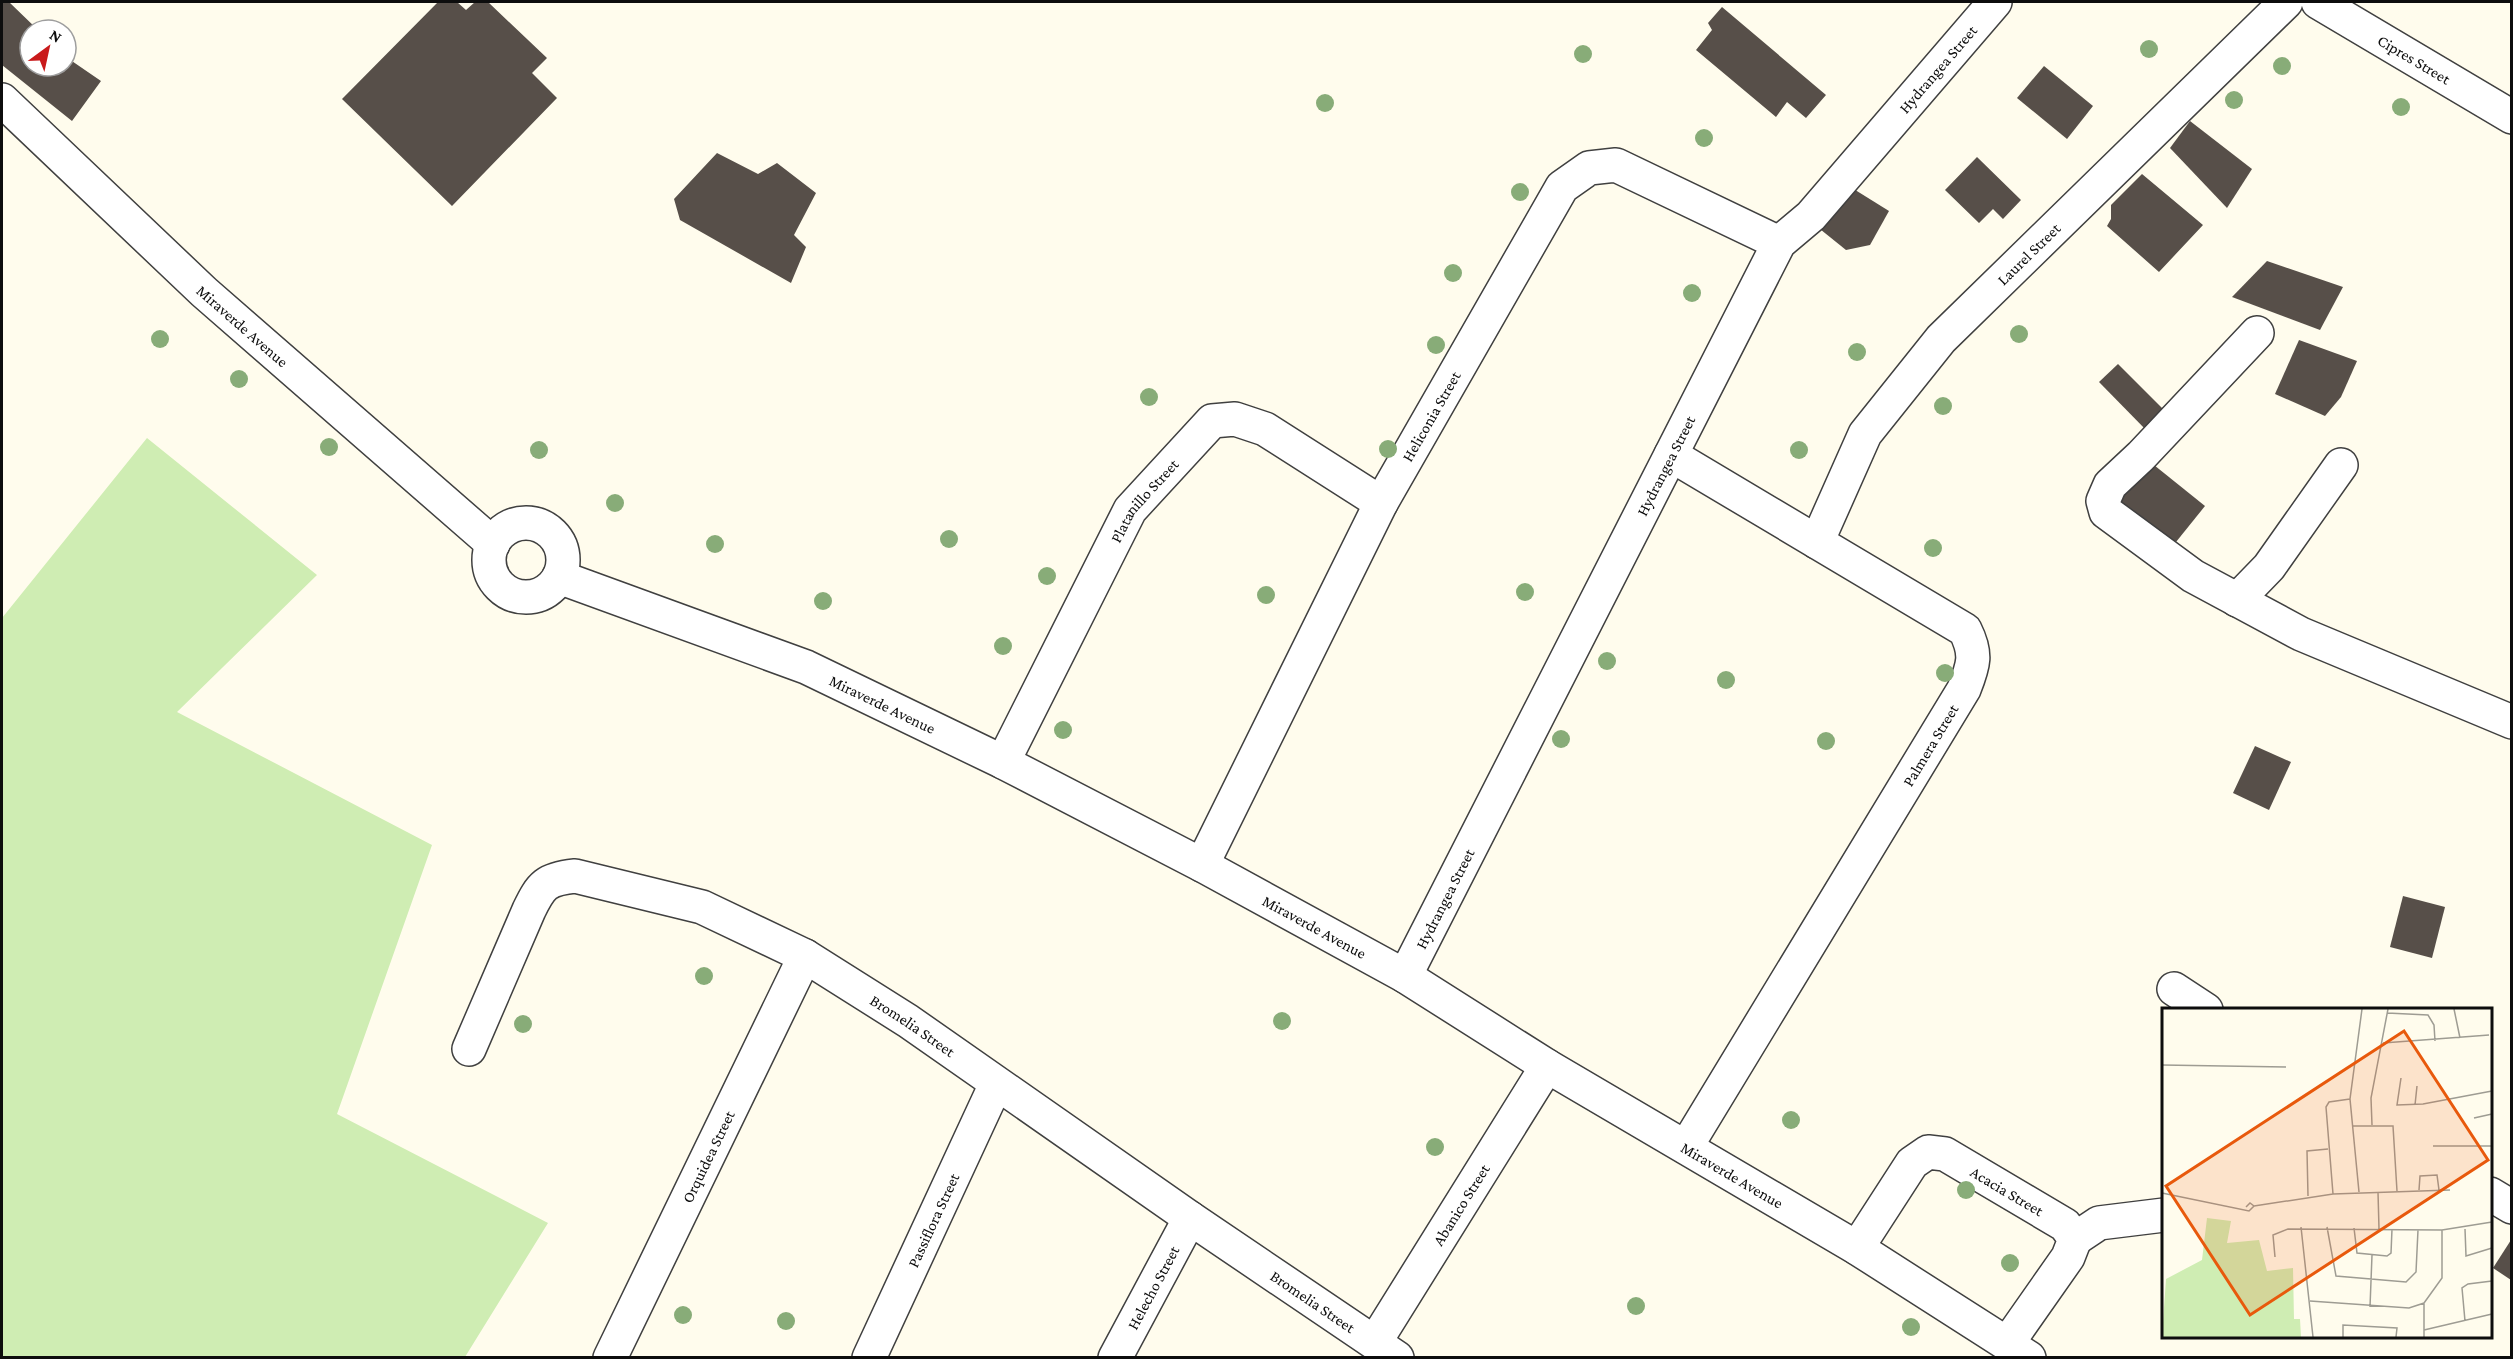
<svg xmlns="http://www.w3.org/2000/svg" width="2513" height="1359" font-family="'Crimson Pro',serif">
<style>
.green{fill:#cfedb3}
.building{fill:#574f49}
.lines{fill:none;stroke-linecap:round;stroke-linejoin:round}
.street-casing{stroke:#404040;stroke-width:36}
.street{stroke:#fff;stroke-width:33}
.tree{fill:#88ac78}
.labels{text-anchor:middle;stroke-width:6;stroke-linejoin:round;paint-order:stroke}
.street-label{font-size:16px;fill:#0d0d0d;stroke:#fff}
.inset-road{fill:none;stroke:#9e9c93;stroke-width:1.5}
.view{fill:#e8590c;fill-opacity:0.15;stroke:#e8590c;stroke-width:3}
.inset-edge{fill:none;stroke:#0d0d0d;stroke-width:3}
</style>
<rect width="100%" height="100%" fill="#fffced"/>
<path class="green" d="M147 438 317 575 177 712 432 845 337 1114 548 1223 465 1357H2V618Z"/>
<g class="building">
<path d="M2 2H9L38 30H30V66H66V57L101 81 72 121 2 65Z"/>
<path d="M438 2H457L466 10 475 2H488L547 58 532 73 557 98 452 206 342 99Z"/>
<path d="M1722 7 1826 95 1806 118 1787 102 1776 117 1696 50 1712 30 1708 23Z"/>
<path d="M2044 66 2093 106 2067 139 2017 98Z"/>
<path d="M2190 121 2252 169 2227 208 2170 148Z"/>
<path d="M717 153 758 174 777 163 816 193 794 235 806 247 791 283 680 220 674 199Z"/>
<path d="M1977 157 2021 200 2003 219 1993 209 1979 223 1945 190Z"/>
<path d="M2142 174 2203 225 2159 272 2107 226 2111 219V205Z"/>
<path d="M1844 183 1889 211 1870 245 1846 250 1810 221Z"/>
<path d="M2267 261 2343 287 2320 330 2232 297Z"/>
<path d="M2299 340 2357 361 2341 397 2325 416 2275 394Z"/>
<path d="M2118 364 2168 414 2149 433 2099 382Z"/>
<path d="M2149 461 2205 506 2172 547 2116 502Z"/>
<path d="M2255 746 2291 762 2269 810 2233 793Z"/>
<path d="M2403 896 2445 907 2432 958 2390 947Z"/>
<path d="M2511 1240V1280L2493 1268Z"/>
</g>
<g class="lines">
<g class="street-casing">
<g id="street">
<path id="s1" d="M2318 2 2512 117"/>
<path id="s2" d="M2 100 204 292 493 544"/>
<path d="M2257 333 2141 456 2110 485 2103 501 2106 512 2193 576 2301 634 2512 722"/>
<path d="M1671 455 1965 630C1977 654 1974 664 1964 689L1686 1147"/>
<circle cx="526" cy="560" r="37"/>
<path id="s3" d="M1817 542 1865 434 1941 339 2286 2"/>
<path id="s4" d="M559 577 806 667 1003 762 1202 865 1405 976 1547 1066 1857 1248 2029 1358"/>
<path d="M2237 600 2269 567 2341 465"/>
<path id="s5" d="M1003 762 1130 510 1212 421 1235 419 1265 429 1381 503"/>
<path id="s6" d="M1202 865 1381 503 1562 187 1589 168 1616 165 1779 243"/>
<path id="s7" d="M1405 976 1779 243 1811 216 1995 2"/>
<path d="M2174 989 2206 1010"/>
<path id="s8" d="M469 1049 529 910C541 885 546 879 575 876L702 907 805 956 908 1021 1190 1218 1397 1358"/>
<path d="M2490 1194 2512 1207"/>
<path d="M2075 1239 2099 1223 2164 1215"/>
<path id="s9" d="M1857 1248 1912 1163 1928 1152 1945 1154 2065 1225 2075 1239 2068 1257 2007 1344"/>
<path id="s10" d="M1375 1342 1547 1066"/>
<path id="s11" d="M610 1358 805 956"/>
<path id="s12" d="M869 1358 996 1084"/>
<path id="s13" d="M1115 1358 1190 1218"/>
</g>
</g>
<use href="#street" class="street"/>
</g>
<g class="tree">
<circle cx="2149" cy="49" r="9"/>
<circle cx="1583" cy="54" r="9"/>
<circle cx="2282" cy="66" r="9"/>
<circle cx="2234" cy="100" r="9"/>
<circle cx="1325" cy="103" r="9"/>
<circle cx="2401" cy="107" r="9"/>
<circle cx="1704" cy="138" r="9"/>
<circle cx="1520" cy="192" r="9"/>
<circle cx="1453" cy="273" r="9"/>
<circle cx="1692" cy="293" r="9"/>
<circle cx="2019" cy="334" r="9"/>
<circle cx="160" cy="339" r="9"/>
<circle cx="1436" cy="345" r="9"/>
<circle cx="1857" cy="352" r="9"/>
<circle cx="239" cy="379" r="9"/>
<circle cx="1149" cy="397" r="9"/>
<circle cx="1943" cy="406" r="9"/>
<circle cx="329" cy="447" r="9"/>
<circle cx="1388" cy="449" r="9"/>
<circle cx="539" cy="450" r="9"/>
<circle cx="1799" cy="450" r="9"/>
<circle cx="615" cy="503" r="9"/>
<circle cx="949" cy="539" r="9"/>
<circle cx="715" cy="544" r="9"/>
<circle cx="1933" cy="548" r="9"/>
<circle cx="1047" cy="576" r="9"/>
<circle cx="1525" cy="592" r="9"/>
<circle cx="1266" cy="595" r="9"/>
<circle cx="823" cy="601" r="9"/>
<circle cx="1003" cy="646" r="9"/>
<circle cx="1607" cy="661" r="9"/>
<circle cx="1945" cy="673" r="9"/>
<circle cx="1726" cy="680" r="9"/>
<circle cx="1063" cy="730" r="9"/>
<circle cx="1561" cy="739" r="9"/>
<circle cx="1826" cy="741" r="9"/>
<circle cx="704" cy="976" r="9"/>
<circle cx="1282" cy="1021" r="9"/>
<circle cx="523" cy="1024" r="9"/>
<circle cx="1791" cy="1120" r="9"/>
<circle cx="1435" cy="1147" r="9"/>
<circle cx="1966" cy="1190" r="9"/>
<circle cx="2010" cy="1263" r="9"/>
<circle cx="1636" cy="1306" r="9"/>
<circle cx="683" cy="1315" r="9"/>
<circle cx="786" cy="1321" r="9"/>
<circle cx="1911" cy="1327" r="9"/>
</g>
<g class="labels">
<g class="street-label">
<text dy="6" stroke="none"><textPath href="#s1" startOffset="112">Cipres Street</textPath></text>
<text dy="6" stroke="none"><textPath href="#s7" startOffset="1059">Hydrangea Street</textPath></text>
<text dy="6" stroke="none"><textPath href="#s3" startOffset="362">Laurel Street</textPath></text>
<text dy="6" stroke="none"><textPath href="#s2" startOffset="330">Miraverde Avenue</textPath></text>
<text dy="6" stroke="none"><textPath href="#s6" startOffset="504">Heliconia Street</textPath></text>
<text dy="6" stroke="none"><textPath href="#s7" startOffset="573">Hydrangea Street</textPath></text>
<text dy="6" stroke="none"><textPath href="#s5" startOffset="298">Platanillo Street</textPath></text>
<text dy="6" stroke="none"><textPath href="#s4" startOffset="348">Miraverde Avenue</textPath></text>
<text transform="translate(1930 745) rotate(-59)" y="6">Palmera Street</text>
<text dy="6" stroke="none"><textPath href="#s7" startOffset="87">Hydrangea Street</textPath></text>
<text dy="6" stroke="none"><textPath href="#s4" startOffset="834">Miraverde Avenue</textPath></text>
<text dy="6" stroke="none"><textPath href="#s8" startOffset="586">Bromelia Street</textPath></text>
<text dy="6" stroke="none"><textPath href="#s11" startOffset="224">Orquidea Street</textPath></text>
<text dy="6" stroke="none"><textPath href="#s4" startOffset="1320">Miraverde Avenue</textPath></text>
<text dy="6" stroke="none"><textPath href="#s9" startOffset="210">Acacia Street</textPath></text>
<text dy="6" stroke="none"><textPath href="#s10" startOffset="162">Abanico Street</textPath></text>
<text dy="6" stroke="none"><textPath href="#s12" startOffset="152">Passiflora Street</textPath></text>
<text dy="6" stroke="none"><textPath href="#s13" startOffset="80">Helecho Street</textPath></text>
<text dy="6" stroke="none"><textPath href="#s8" startOffset="1072">Bromelia Street</textPath></text>
</g>
</g>
<g transform="translate(2162 1008)">
<rect width="330" height="330" fill="#fffced"/>
<path d="M45 210 69 213 65 235 97 232 105 263 131 260 132 311H138L139 329H0L4 271 40 252Z" fill="#cfedb3"/>
<path class="inset-road" d="M292 1 298 30M225 5 266 7 272 17 273 33M221 35 327 27M0 57 124 59M239 70 235 97 261 96 330 83M253 97 255 78M312 110 330 106M210 117 209 90 226 1M191 118H231L235 183M271 138H330M257 182 258 168 275 167 277 182M197 184 188 91 200 1M216 184 217 221M0 185 87 203 92 198 88 195 84 199M171 186 164 99 167 94 188 91M146 188 145 143 166 141M92 198 171 186 288 182M139 219 151 329M165 219 174 268 244 274 254 264 256 222M192 220 195 245 225 248 229 245 230 221M303 221 304 248 330 240M113 249 111 227 126 221 280 222 330 214M148 293 247 300 262 295 280 270V222M208 299 210 247M303 313 300 280 306 276 330 273M262 322 330 306M181 329V317L235 320 234 329M262 329V295"/>
<path class="view" d="M242 23 326 152 88 307 4 178Z"/>
<rect width="330" height="330" class="inset-edge"/>
</g>
<rect width="2513" height="1359" fill="none" stroke="#0d0d0d" stroke-width="6"/>
<g transform="translate(48 48) rotate(33)"><circle r="28" fill="#ffffff" stroke="#9e9e9e" stroke-width="1.5"/>
<path d="M0-4.5L10 22L0 15L-10 22Z" fill="#c91a1b"/>
<text y="-9" font-size="16" font-weight="bold" text-anchor="middle" fill="#0d0d0d">N</text>
</g>
</svg>
